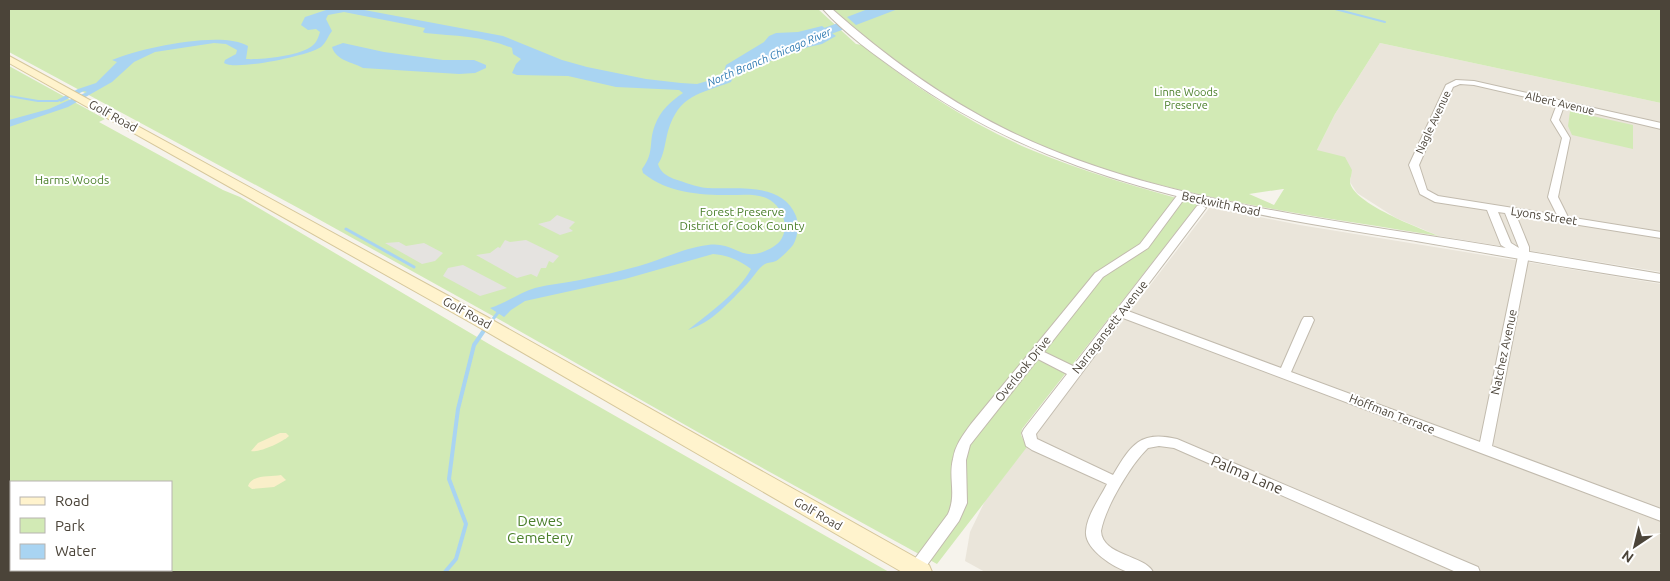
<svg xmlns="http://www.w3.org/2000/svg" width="1670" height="581" font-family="Ubuntu,sans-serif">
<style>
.residential{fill:#eae5da}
.green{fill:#d2eab5;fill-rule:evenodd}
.sand{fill:#f9efc9}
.parking{fill:#e5e3e0}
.water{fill:#a9d4f2}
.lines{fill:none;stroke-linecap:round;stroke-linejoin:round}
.stream-far2{stroke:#a9d4f2;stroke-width:2}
.stream-far1{stroke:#a9d4f2;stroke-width:3}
.stream{stroke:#a9d4f2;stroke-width:4}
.river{fill:#a9d4f2;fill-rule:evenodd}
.minor-casing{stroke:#c2bbae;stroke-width:2}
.tertiary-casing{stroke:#c2bbae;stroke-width:2}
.secondary-casing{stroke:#d6c79b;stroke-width:2}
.minor{fill:#fff;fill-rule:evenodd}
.tertiary{fill:#fff;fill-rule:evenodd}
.secondary{fill:#fff3cd;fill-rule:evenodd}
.labels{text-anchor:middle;stroke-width:4;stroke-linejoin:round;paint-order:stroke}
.far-water-label{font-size:11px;font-style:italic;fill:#2e7ab2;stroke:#fff}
.far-park-label{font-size:11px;fill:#4a7f2a;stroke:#fff}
.far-street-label{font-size:11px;fill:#4b4439;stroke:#fff}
.street-label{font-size:12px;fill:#4b4439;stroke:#fff}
.park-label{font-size:12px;fill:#4a7f2a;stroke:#fff}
.near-street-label{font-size:15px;fill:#4b4439;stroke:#fff}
.near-park-label{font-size:15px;fill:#4a7f2a;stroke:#fff}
</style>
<rect width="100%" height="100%" fill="#f6f3ec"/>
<g class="residential">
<path d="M1380 43 1661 103V272L1439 236 1396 218 1357 193 1350 182 1352 170 1317 150 1335 114Z"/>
<path d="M1210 207 1300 225 1661 284V572H985L965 561 970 532 985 501Z"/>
</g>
<g class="green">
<path d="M9 9H818L856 44 862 45C913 86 969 123 1029 149 1083 172 1141 188 1198 204L1022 429 1021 435 1027 447 937 564 710 439 502 321 302 210 9 52Z"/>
<path d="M833 9H1661V103L1380 43 1335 114 1317 150 1345 157 1352 170C1352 174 1350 178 1350 182 1352 203 1421 229 1439 236 1294 212 1128 194 996 124 937 93 883 53 833 9ZM1284 189 1274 205 1249 194 1283 189Z"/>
<path d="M9 66 105 119 99 122 223 190 240 197 489 344 889 572H9ZM11 482H171V570H11Z"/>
<path d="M1570 111 1633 125V149L1572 135 1568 126Z"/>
</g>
<g class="sand">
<path d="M280 433H286L289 436C283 442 259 453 251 451L258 443Z"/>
<path d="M281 475 286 480 274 487 252 489 248 486C252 474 271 477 281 475Z"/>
</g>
<g class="parking">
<path d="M557 215 575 222 569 228 573 231 560 235 538 224 550 221Z"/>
<path d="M505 240 510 242 526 240 559 256 553 263 549 261 546 268H541L537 277 531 274 517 278 476 255 490 253 498 247 500 248Z"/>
<path d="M399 242 406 246 424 243 443 253 435 261 422 264 385 243Z"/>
<path d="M463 265 507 288 480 296 443 276 448 268Z"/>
</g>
<g class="water">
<path d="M329 9H359L503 36 562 60 587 67 646 79 681 83 697 84 714 79 723 74 726 65 764 42 769 36 776 33 798 32 822 26 836 36 822 44 800 49 738 74 733 77 731 82C699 94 679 95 668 131 665 142 664 156 658 164 660 172 667 176 674 179 685 182 695 187 707 188 737 190 782 181 796 216 799 225 798 237 793 245 789 250 781 258 776 261 772 263 768 262 765 264 759 267 753 278 747 284 729 302 713 322 688 330 708 314 739 292 751 269 739 260 727 255 713 254L625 279 525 301 511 310 504 317 490 308C506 303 519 293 535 288 550 284 565 283 580 280 600 276 620 271 639 266 663 259 684 248 708 245 737 241 741 266 773 247 791 237 787 211 770 200 759 193 743 195 729 195 699 195 668 193 643 173L642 169C655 152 648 143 655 125 660 111 671 101 683 93L679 90 616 87 568 76 517 75 512 73 516 64 521 59 513 54 512 48C484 36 455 36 425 33L423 32 425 28 344 12 328 15 326 19 332 31C328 36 326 43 321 47 308 56 235 71 224 63L225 60 236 54 237 50 226 44 214 43 155 52 134 62 112 82 68 107 9 127V120L49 109 87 92 84 91 61 102 57 100 78 89 96 83 117 62 112 60C140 48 222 30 248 46L246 59C261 60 300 56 312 46 317 42 318 38 320 32L316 29 308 30 301 25 305 17Z"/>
<path d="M868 9H898L856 25 847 17Z"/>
<path d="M343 43 384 52 443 60H474L486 65V68L475 73 459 74 363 68C353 62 336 61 332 47Z"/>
</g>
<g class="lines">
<g class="stream-far2">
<path d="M1335 9 1385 22"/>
<path d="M9 96 38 101H58"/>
</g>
<g class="stream-far1">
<path d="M346 229 414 267"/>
<path d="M490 323 500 310"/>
<path d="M484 330 486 328"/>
</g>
<path class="stream" d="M445 572 456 559 466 524 449 479 458 409 474 345 485 329"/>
<path class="river" d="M838 23 842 24 844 27 842 30 806 43 800 39 802 36Z"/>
<g class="minor-casing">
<path id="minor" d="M1456 80 1474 81 1661 123V129L1564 106 1559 120 1570 138 1558 197 1568 217 1661 232V238L1516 215 1529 247V255L1492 446 1661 509V521L1123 318 1036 434 1037 439 1113 475C1131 445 1140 430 1177 439L1478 567 1480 572H1456L1174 448 1159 446 1148 448C1131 464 1105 508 1101 531 1102 556 1145 555 1153 572 1146 572 1136 574 1129 572 1114 568 1084 549 1086 531 1087 515 1100 498 1107 484L1032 450 1026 446 1022 433 1024 429 1067 374 1038 359 970 445 966 460 967 503 959 521 922 572H905L948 514C957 494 948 478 953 459 955 445 963 435 971 424L1095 273 1140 244 1179 193 1182 192 1187 195 1148 248 1103 277 1044 352 1073 366 1197 206 1201 205 1206 208 1128 311 1281 368 1302 320 1304 317H1312L1314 320 1291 372 1480 442 1518 256 1501 245 1487 210 1435 202 1420 194 1409 165 1446 85ZM1460 84 1474 85 1557 104 1551 120 1562 138 1548 197 1557 215 1438 196 1427 190 1419 165 1453 87ZM1498 212 1505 213 1519 248 1511 243Z"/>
</g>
<g class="tertiary-casing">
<path id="tertiary" d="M823 9H832C884 55 940 96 1003 128 1125 189 1264 210 1397 231 1485 244 1573 259 1661 274V282C1580 270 1498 255 1416 241 1233 212 1058 186 903 75 875 55 845 34 823 9Z"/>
</g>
<g class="secondary-casing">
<path id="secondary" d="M9 56 487 317 929 565 932 572H902L475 325 9 63Z"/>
</g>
<use href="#minor" class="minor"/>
<use href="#tertiary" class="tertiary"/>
<use href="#secondary" class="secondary"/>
</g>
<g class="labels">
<g class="far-water-label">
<text transform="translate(769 57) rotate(-23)" y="4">North Branch Chicago River</text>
</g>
<g class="far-park-label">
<text x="1186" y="96">Linne Woods<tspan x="1186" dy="13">Preserve</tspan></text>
</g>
<g class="far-street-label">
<text transform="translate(1560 103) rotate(13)" y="4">Albert Avenue</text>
<text transform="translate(1433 122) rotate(-65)" y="4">Nagle Avenue</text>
</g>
<g class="street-label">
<text transform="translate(113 116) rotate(29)" y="4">Golf Road</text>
<text transform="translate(1221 204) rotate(12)" y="4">Beckwith Road</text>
<text transform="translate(1544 216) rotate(9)" y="4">Lyons Street</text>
<text transform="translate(467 313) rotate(29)" y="4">Golf Road</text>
<text transform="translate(1110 327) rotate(-52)" y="4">Narragansett Avenue</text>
<text transform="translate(1504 352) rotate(-78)" y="4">Natchez Avenue</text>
<text transform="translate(1023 369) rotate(-51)" y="4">Overlook Drive</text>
<text transform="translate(1392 414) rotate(21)" y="4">Hoffman Terrace</text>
<text transform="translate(818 514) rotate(30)" y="4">Golf Road</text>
</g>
<g class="park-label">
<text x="72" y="184">Harms Woods</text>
<text x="742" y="216">Forest Preserve<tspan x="742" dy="14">District of Cook County</tspan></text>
</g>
<g class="near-street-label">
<text transform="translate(1247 475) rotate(23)" y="5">Palma Lane</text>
</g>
<g class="near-park-label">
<text x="540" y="526">Dewes<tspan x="540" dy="17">Cemetery</tspan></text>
</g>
</g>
<rect width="1670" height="581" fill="none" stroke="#4b4439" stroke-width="20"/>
<rect x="10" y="481" width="162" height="90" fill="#ffffff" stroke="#b7b4b0"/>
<rect x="20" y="497" width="25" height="8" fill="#fff3cd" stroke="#b7b4b0"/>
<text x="55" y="506" font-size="15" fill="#4b4439">Road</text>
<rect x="20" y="518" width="25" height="15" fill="#d2eab5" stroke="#b7b4b0"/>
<text x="55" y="531" font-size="15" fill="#4b4439">Park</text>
<rect x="20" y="544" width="25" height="15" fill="#a9d4f2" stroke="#b7b4b0"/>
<text x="55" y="556" font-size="15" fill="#4b4439">Water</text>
<g transform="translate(1635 546) rotate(215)" stroke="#ffffff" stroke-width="4" paint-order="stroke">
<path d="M0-4L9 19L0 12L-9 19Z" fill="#4b4439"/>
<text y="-8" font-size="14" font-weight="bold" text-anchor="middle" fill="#4b4439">N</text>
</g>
</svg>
